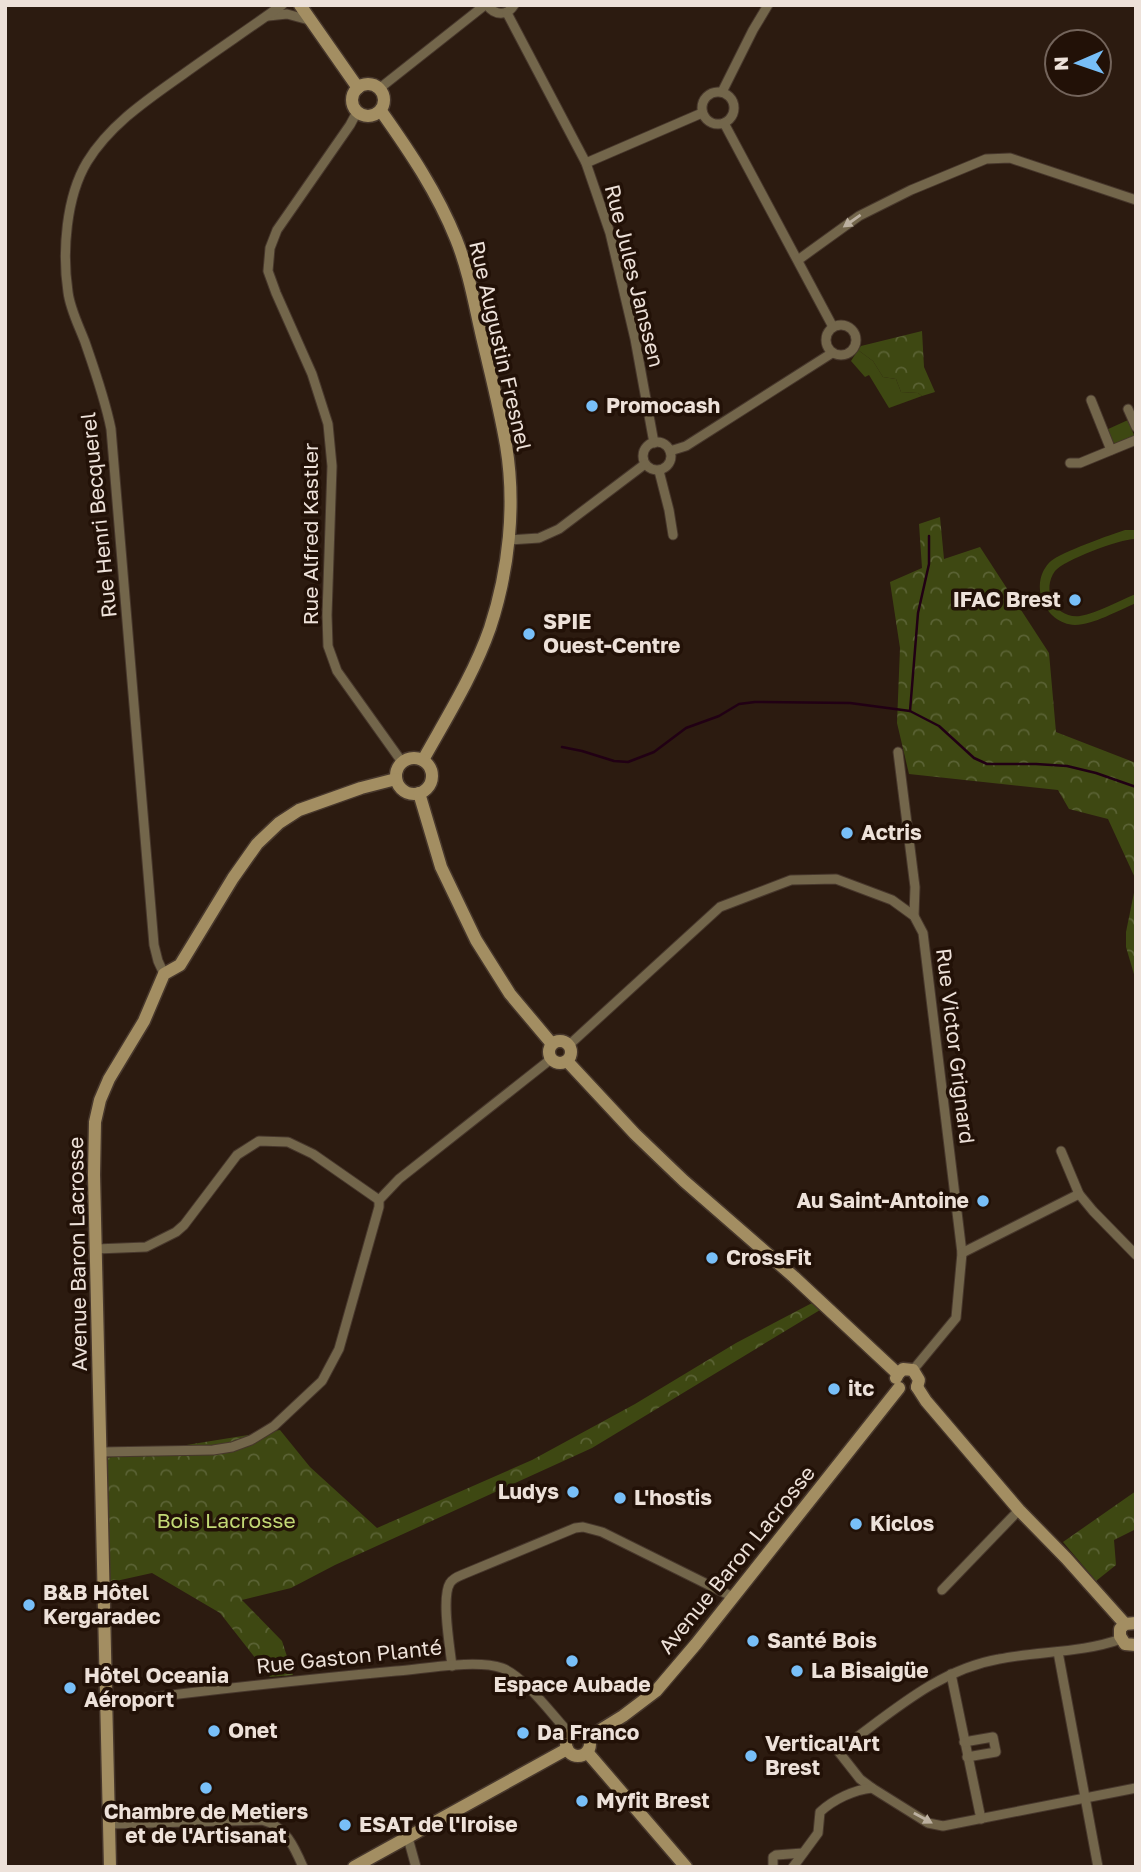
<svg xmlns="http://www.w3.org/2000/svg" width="1141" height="1872" font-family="'Golos Text',sans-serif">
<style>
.grass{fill:#3e4812}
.forest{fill:url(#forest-crowns)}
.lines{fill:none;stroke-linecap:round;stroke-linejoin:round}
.stream{stroke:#210014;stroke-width:2.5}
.street-casing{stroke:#47372c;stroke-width:11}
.secondary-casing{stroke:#47372c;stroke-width:15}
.street{stroke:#73664b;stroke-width:9}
.secondary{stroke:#a38e62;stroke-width:12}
.oneway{fill:#bcb0a0}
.poi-dot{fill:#78bff8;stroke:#221107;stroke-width:2.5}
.labels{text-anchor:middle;stroke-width:7;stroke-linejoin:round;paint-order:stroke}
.street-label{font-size:21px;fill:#ede1d9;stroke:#221107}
.poi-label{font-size:21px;font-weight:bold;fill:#ede1d9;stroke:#221107;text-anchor:start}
.park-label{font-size:21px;fill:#c2d875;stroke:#221107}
</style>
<defs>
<pattern id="forest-crowns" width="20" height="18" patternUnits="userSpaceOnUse" patternTransform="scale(1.75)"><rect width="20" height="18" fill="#3e4812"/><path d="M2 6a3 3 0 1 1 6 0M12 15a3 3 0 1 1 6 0" fill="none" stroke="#5a6234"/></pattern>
</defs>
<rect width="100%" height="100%" fill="#2c1b10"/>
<g class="grass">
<path d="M858 350 873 361 883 377 896 379 901 392 918 393 922 396 889 408 869 375 865 377 851 361Z"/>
<path d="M1128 420 1134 435 1133 438 1117 444 1111 442 1106 430Z"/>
<path d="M1125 530H1136V539C1122 538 1064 560 1055 571 1041 590 1055 619 1080 616 1098 613 1118 601 1136 594V603C1119 610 1093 625 1075 625 1045 624 1027 583 1051 561 1060 553 1112 534 1125 530Z"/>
</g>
<g class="forest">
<path d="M922 331 924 367 935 392 922 396 918 393 901 392 896 379 883 377 873 361 858 350 861 346Z"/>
<path d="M940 517 944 559 980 547 1049 653 1056 732 1136 763V880L1108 819 1069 809 1058 790 909 774 897 723 900 648 890 582 922 568 919 524Z"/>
<path d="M1136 883V981L1126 947V932Z"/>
<path d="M812 1303 820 1310 592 1448 335 1565 291 1588 242 1600 282 1641 293 1675 270 1677 220 1613 152 1573 107 1583 106 1458 280 1430 310 1467 377 1528 532 1460 635 1404 736 1343Z"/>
<path d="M1136 1491V1529L1114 1540 1116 1565 1096 1581 1063 1542Z"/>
</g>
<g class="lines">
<g class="stream">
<path d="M910 711 918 613 929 564V536"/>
<path d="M562 747 582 751 614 761 628 762 654 752 686 728 719 716 739 704 755 702 850 703 910 711 939 726 974 758 987 764H1036L1067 766 1096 773 1136 787"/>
</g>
<g class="street-casing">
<g id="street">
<path d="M487 5C495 16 507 16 514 5"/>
<path d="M507 13 586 163 610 233 635 339 654 443"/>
<path d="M268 16 287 14 309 20"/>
<path d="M380 88 485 5"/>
<path d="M722 92 753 30 768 5"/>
<circle cx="718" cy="108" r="16"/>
<path d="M357 112 350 125 277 230 270 248 268 271 276 293 312 374 328 424 332 466 327 615 328 646 337 671 402 762"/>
<path d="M724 123 833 327"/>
<path d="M586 163 702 113"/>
<path d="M798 260 859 216 911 190 986 159 1010 158 1136 200"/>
<circle cx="841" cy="340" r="15"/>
<path d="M1091 400 1111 450"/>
<path d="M1128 409 1136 427"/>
<circle cx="657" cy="456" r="14"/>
<path d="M670 451 686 446 832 353"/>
<path d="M1070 463H1080L1136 440"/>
<path d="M659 471 669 510 673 535"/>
<path d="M509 540 539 538 559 529 645 464"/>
<path d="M898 752 915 887 914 916"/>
<path d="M164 974 158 961 154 945 111 429C105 399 95 371 85 342 79 326 70 309 68 292 62 252 66 197 87 162 111 123 150 98 185 73 217 50 250 28 282 5"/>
<path d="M569 1045 720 907 791 880 836 879 892 900 914 916 923 933 962 1253 956 1318 913 1370"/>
<path d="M1061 1151 1079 1194 1093 1211 1136 1255"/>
<path d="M96 1249 146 1247 176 1232 184 1225 237 1155 259 1141 288 1142 313 1154 379 1200"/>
<path d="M962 1253 1079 1194"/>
<path d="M101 1452 213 1450 232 1447 251 1440 274 1426 322 1381 339 1349 379 1207V1200L399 1179 551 1059"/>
<path d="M942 1590 1019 1510"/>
<path d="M1121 1639C1082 1653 1039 1651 999 1659 936 1670 889 1715 838 1751L860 1779 872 1788 928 1823 943 1826 1136 1788"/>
<path d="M1058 1652 1098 1867"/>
<path d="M452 1666C450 1648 441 1597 450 1583 453 1578 459 1576 464 1574L575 1528 583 1527 602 1532 733 1597"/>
<path d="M951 1674 981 1819"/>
<path d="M105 1703C202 1691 299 1680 396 1671 424 1669 476 1659 502 1668 524 1676 553 1716 570 1734"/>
<path d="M964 1742 993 1737 996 1752 967 1757"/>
<path d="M110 1824 262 1820C285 1826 294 1846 303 1867"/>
<path d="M408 1838 416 1867"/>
<path d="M773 1867V1857L776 1855 803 1853"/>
<path d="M793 1867 818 1833 820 1812C834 1799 854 1790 872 1788"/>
</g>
</g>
<g class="secondary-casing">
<g id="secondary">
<path d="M300 5 358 88"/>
<circle cx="368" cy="100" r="16"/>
<path d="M381 111C410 152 437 192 456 239 469 271 475 307 483 341 491 375 500 410 506 445 516 505 509 570 490 628 474 674 447 717 423 760"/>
<circle cx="414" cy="776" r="18"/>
<path d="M419 793 441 867 476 940 510 994 552 1044"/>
<circle cx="560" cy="1052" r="11"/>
<path d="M567 1061 635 1134 684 1181 794 1277 898 1374"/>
<path d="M896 1378 898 1374 903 1369 913 1370 919 1380 917 1387"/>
<path d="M917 1387 926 1401 1019 1510 1066 1558 1125 1624"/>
<path d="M1136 1623 1125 1624 1120 1629V1636L1125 1644 1136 1645"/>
<circle cx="578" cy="1744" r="12"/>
<path d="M589 1737 623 1716 656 1691 696 1644 899 1388"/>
<path d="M587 1752 686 1867"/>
<path d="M110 1867 94 1175 95 1122 100 1100 109 1079 144 1021 164 974 180 965 233 878 257 844 279 823 299 810 361 788 396 779"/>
<path d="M354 1867 567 1749"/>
</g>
</g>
<use href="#street" class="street"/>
<use href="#secondary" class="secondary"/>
</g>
<defs><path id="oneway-solid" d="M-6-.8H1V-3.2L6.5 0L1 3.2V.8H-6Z" transform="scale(1.75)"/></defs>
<g class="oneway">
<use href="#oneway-solid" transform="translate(852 221) rotate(145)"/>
<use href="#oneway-solid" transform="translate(923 1818) rotate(29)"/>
</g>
<g class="poi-dot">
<circle cx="592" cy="406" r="7"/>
<circle cx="1075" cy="600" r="7"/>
<circle cx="529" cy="634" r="7"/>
<circle cx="847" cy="833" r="7"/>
<circle cx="983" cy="1201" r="7"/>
<circle cx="712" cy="1258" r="7"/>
<circle cx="834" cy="1389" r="7"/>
<circle cx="573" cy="1492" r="7"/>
<circle cx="620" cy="1498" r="7"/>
<circle cx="856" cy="1524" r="7"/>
<circle cx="29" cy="1605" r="7"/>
<circle cx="753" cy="1641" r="7"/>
<circle cx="572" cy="1661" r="7"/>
<circle cx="797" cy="1671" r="7"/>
<circle cx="70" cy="1688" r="7"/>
<circle cx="214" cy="1731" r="7"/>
<circle cx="523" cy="1733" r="7"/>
<circle cx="751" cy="1756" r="7"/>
<circle cx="206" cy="1788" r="7"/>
<circle cx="582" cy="1801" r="7"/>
<circle cx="345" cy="1825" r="7"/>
</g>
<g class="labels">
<g class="street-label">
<text transform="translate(634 276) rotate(76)" y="7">Rue Jules Janssen</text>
<text transform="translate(500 346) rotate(77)" y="7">Rue Augustin Fresnel</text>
<text transform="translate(99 515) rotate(-96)" y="7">Rue Henri Becquerel</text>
<text transform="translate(311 534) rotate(-90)" y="7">Rue Alfred Kastler</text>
<text transform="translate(955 1046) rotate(83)" y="7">Rue Victor Grignard</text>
<text transform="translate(78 1254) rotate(-91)" y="7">Avenue Baron Lacrosse</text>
<text transform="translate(737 1560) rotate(-51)" y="7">Avenue Baron Lacrosse</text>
<text transform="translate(349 1657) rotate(-6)" y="7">Rue Gaston Planté</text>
</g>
<g class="poi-label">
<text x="606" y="413">Promocash</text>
<text x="1061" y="607" text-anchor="end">IFAC Brest</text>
<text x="543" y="629">SPIE<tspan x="543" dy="24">Ouest-Centre</tspan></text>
<text x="861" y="840">Actris</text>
<text x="969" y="1208" text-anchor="end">Au Saint-Antoine</text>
<text x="726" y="1265">CrossFit</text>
<text x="848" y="1396">itc</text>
<text x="559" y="1499" text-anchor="end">Ludys</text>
<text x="634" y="1505">L'hostis</text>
<text x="870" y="1531">Kiclos</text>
<text x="43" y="1600">B&amp;B Hôtel<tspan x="43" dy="24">Kergaradec</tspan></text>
<text x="767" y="1648">Santé Bois</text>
<text x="811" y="1678">La Bisaigüe</text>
<text x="84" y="1683">Hôtel Oceania<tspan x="84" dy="24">Aéroport</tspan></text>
<text x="572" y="1692" text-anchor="middle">Espace Aubade</text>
<text x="228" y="1738">Onet</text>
<text x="537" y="1740">Da Franco</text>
<text x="765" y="1751">Vertical'Art<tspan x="765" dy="24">Brest</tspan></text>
<text x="596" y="1808">Myfit Brest</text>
<text x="206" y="1819" text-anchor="middle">Chambre de Metiers<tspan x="206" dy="24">et de l'Artisanat</tspan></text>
<text x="359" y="1832">ESAT de l'Iroise</text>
</g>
<g class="park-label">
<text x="226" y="1528">Bois Lacrosse</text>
</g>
</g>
<rect width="1141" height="1872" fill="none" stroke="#ede1d9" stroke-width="14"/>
<g transform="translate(1078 63) rotate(268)"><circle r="33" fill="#221107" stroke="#73645b" stroke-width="2"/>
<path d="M0-5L12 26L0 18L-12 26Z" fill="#78bff8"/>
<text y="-10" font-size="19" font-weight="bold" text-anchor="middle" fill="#ede1d9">N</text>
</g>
</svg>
